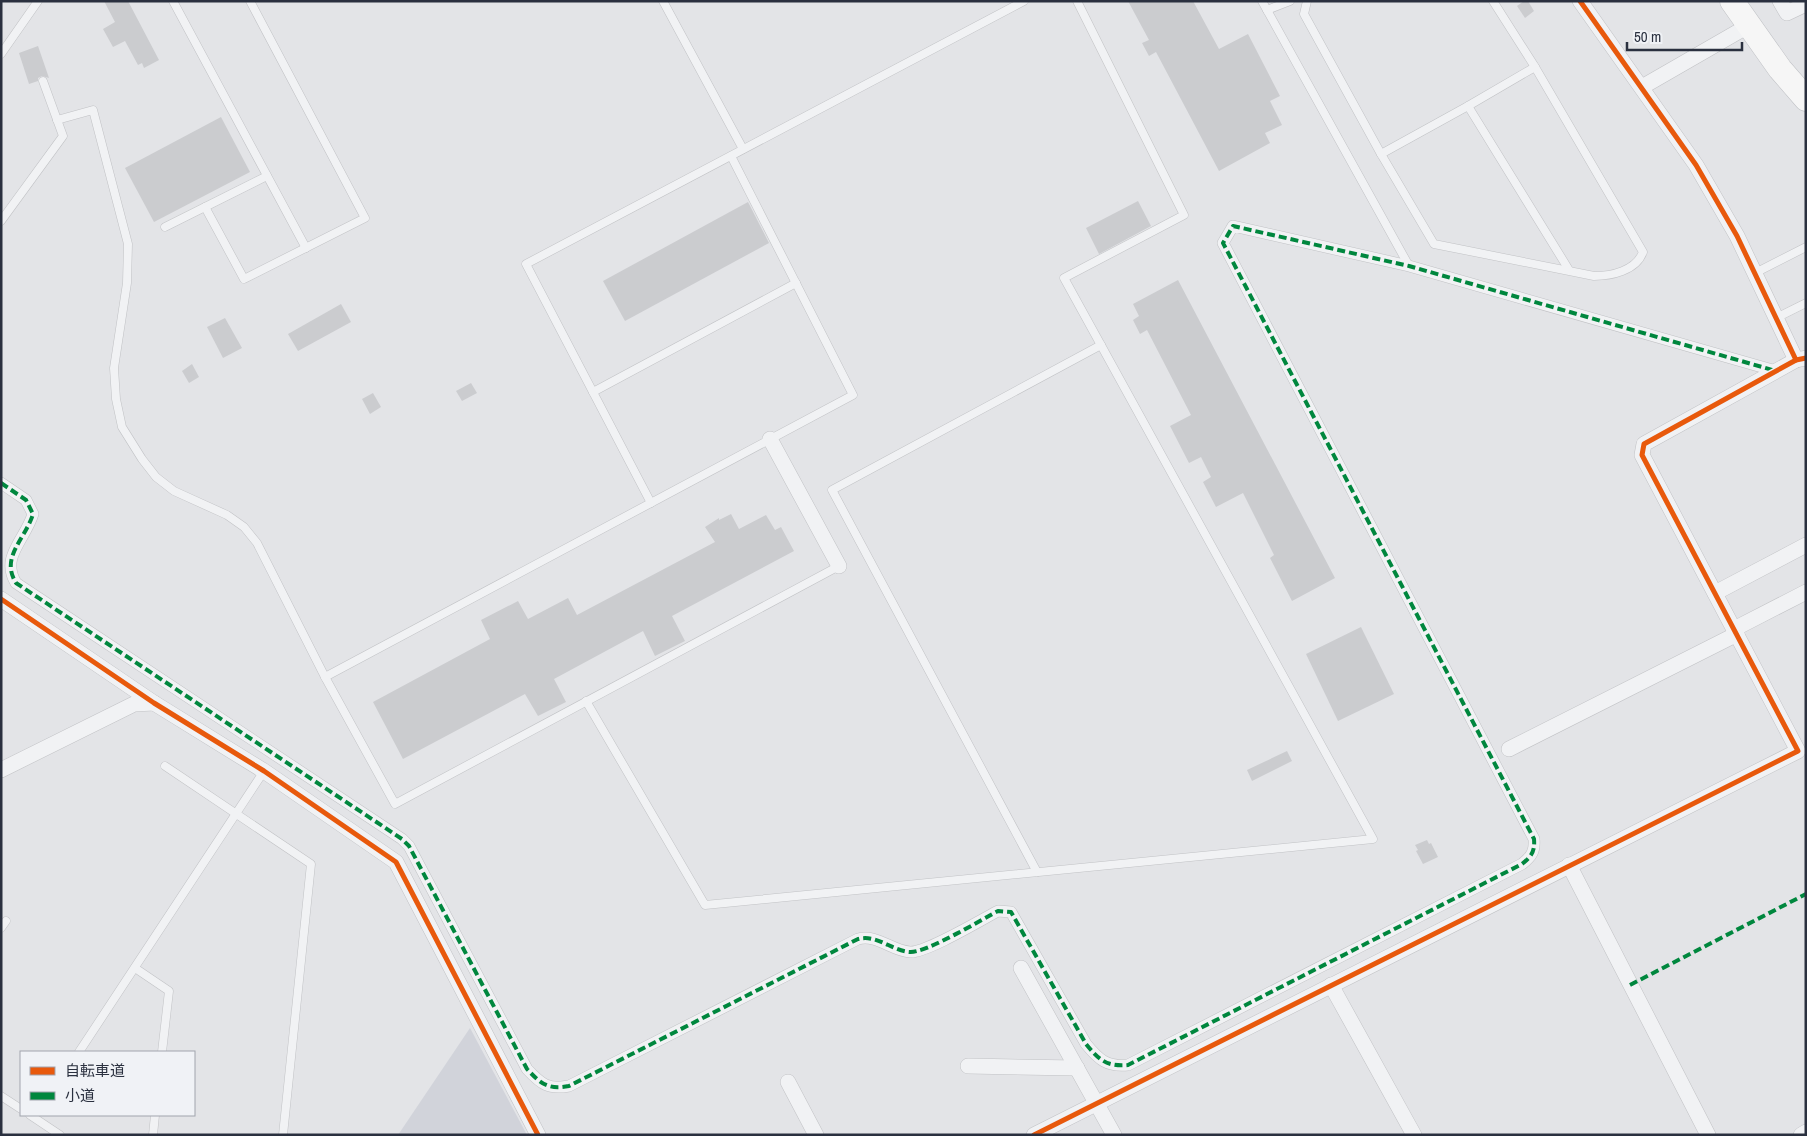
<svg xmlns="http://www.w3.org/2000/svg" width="1807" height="1136" font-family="'Archivo Narrow','Noto Sans JP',sans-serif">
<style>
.built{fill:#d1d3da}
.building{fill:#cbcccf}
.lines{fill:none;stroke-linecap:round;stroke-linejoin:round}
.service-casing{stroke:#c1c2c5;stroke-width:9}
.pedestrian-casing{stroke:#c1c2c5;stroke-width:12}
.minor-casing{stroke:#c1c2c5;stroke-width:16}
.primary-casing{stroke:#bfc1c5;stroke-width:25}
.service{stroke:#f1f2f4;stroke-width:8}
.pedestrian{stroke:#f1f2f4;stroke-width:11}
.minor{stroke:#f1f2f4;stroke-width:15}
.primary{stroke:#f6f6f6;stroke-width:24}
.quiet{stroke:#00873e;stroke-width:4;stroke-dasharray:8 4;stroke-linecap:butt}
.cycleway-casing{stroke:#f0f2f6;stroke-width:8}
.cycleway{stroke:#e8590c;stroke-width:5}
</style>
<rect width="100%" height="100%" fill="#e3e4e7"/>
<path class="built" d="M470 1028 527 1135H398Z"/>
<g class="building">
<path d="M104 1H128L159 60 144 68 142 63 138 65 125 41 113 47 103 29 115 22Z"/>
<path d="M1128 1H1193L1219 49 1248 34 1280 96 1270 101 1282 125 1265 133 1270 143 1219 171 1156 52 1149 56 1142 43 1149 40Z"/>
<path d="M1524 1H1528L1534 11 1525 18 1517 6Z"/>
<path d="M38 46 49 78 42 76 38 78V81L29 84 19 53Z"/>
<path d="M221 117 250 172 154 222 125 168Z"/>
<path d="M1138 201 1151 226 1099 254 1086 228Z"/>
<path d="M748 202 769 243 625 321 603 281Z"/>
<path d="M1178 280 1335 578 1292 601 1270 558 1274 555 1243 493 1216 507 1203 482 1211 477 1201 457 1189 463 1170 426 1191 415 1147 330 1140 334 1133 320 1139 316 1133 304Z"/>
<path d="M341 304 351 322 298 351 288 334Z"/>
<path d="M225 318 242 348 223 358 207 327Z"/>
<path d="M192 364 199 377 189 383 182 371Z"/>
<path d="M471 383 477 393 462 401 456 391Z"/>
<path d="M373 393 381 407 370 414 362 399Z"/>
<path d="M731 514 739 529 766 515 775 530 781 527 794 551 672 616 685 641 655 656 643 631 554 679 566 702 538 716 525 694 403 759 373 702 490 639 481 620 518 601 528 619 568 598 577 615 715 542 705 527 719 518V520Z"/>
<path d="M1361 627 1394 694 1338 721 1306 654Z"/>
<path d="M1287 751 1292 761 1252 781 1247 770Z"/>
<path d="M1427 840 1429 844 1431 843 1438 857 1423 864 1416 851 1418 850 1415 845Z"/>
</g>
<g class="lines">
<g class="service-casing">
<g id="service">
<path d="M173 1 306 248"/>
<path d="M663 1 743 149"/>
<path d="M1262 1 1409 266"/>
<path d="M1307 1 1304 14 1381 154 1434 244 1594 276C1611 276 1636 271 1643 252L1535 67 1493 1"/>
<path d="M1267 10 1290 1"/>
<path d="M1 54 38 1"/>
<path d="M1468 106 1569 270"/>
<path d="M57 120 93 110 128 244 127 283 114 368 116 399 122 427 142 459 156 477 174 491 227 515 244 527 257 543 325 677 395 804 839 566"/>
<path d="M1381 154 1468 106 1535 67"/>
<path d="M205 207 244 279 365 218 250 1"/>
<path d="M1 221 63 136 43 81"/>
<path d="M165 227 267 176"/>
<path d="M1755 273 1806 247"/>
<path d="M1776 318 1806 303"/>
<path d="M593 392 796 283"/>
<path d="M651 503 526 264 1024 1"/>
<path d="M325 677 853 395 731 156"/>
<path d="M586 701 705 905 1373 839 1064 278 1184 215 1077 1"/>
<path d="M165 766 311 864 283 1135"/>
<path d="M1037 872 832 490 1101 345"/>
<path d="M1 928 6 921"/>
<path d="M135 968 169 991 162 1052"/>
<path d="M79 1052 264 771"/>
<path d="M1 1096 21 1109"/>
<path d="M30 1115 60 1135"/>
<path d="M153 1135 155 1115"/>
</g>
</g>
<g class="pedestrian-casing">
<path id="pedestrian" d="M1 483 26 500 33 514C25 540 0 557 16 583L402 839 409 846 527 1069C541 1084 548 1090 569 1086L858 939C877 934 892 951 910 952 926 953 981 920 998 911L1011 912 1086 1044C1099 1060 1107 1067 1128 1065L1522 864C1532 856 1535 851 1534 839L1223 243 1233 226 1409 266 1776 371"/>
</g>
<g class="minor-casing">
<g id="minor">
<path d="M1580 1 1696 165 1737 236 1796 360"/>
<path d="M1780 1 1787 13 1806 4"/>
<path d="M1642 87 1748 26"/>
<path d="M770 439 839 566"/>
<path d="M1715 593 1806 545"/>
<path d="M1 599 154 703 264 771 396 862 538 1135"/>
<path d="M1734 629 1806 592"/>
<path d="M1509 749 1737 634"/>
<path d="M1 770 134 704 154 703"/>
<path d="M1569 865 1708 1135"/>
<path d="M1021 968 1114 1135"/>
<path d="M1331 985 1414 1135"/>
<path d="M968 1066 1077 1068"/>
<path d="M788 1082 816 1135"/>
<path d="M1034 1135 1798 751 1642 455 1644 444 1796 360 1806 358"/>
<path d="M1801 1135 1806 1132"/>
</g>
</g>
<g class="primary-casing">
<path id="primary" d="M1732 1 1780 69 1806 99"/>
</g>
<use href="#service" class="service"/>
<use href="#pedestrian" class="pedestrian"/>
<use href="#minor" class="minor"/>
<use href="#primary" class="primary"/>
<g class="quiet">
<path d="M1 483 26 500 33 514C25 540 0 557 16 583L402 839 409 846 527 1069C541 1084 548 1090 569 1086L858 939C877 934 892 951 910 952 926 953 981 920 998 911L1011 912 1086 1044C1099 1060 1107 1067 1128 1065L1522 864C1532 856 1535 851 1534 839L1223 243 1233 226 1409 266 1776 371"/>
<path d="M1630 985 1806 894"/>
</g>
<g class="cycleway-casing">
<g id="cycleway">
<path d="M1580 1 1696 165 1737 236 1796 360"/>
<path d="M1 599 154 703 264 771 396 862 538 1135"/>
<path d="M1034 1135 1798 751 1642 455 1644 444 1796 360 1806 358"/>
</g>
</g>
<use href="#cycleway" class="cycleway"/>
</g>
<rect width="1807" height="1136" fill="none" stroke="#2a303f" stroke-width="5"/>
<rect x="20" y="1051" width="175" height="65" fill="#f0f2f6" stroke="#a1a4ad"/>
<rect x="30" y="1067" width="25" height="8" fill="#e8590c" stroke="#a1a4ad"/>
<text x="65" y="1076" font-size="15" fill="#2a303f">自転車道</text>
<rect x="30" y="1092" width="25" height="8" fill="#00873e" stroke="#a1a4ad"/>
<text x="65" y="1101" font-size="15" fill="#2a303f">小道</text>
<path d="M1627 42v8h115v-8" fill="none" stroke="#2a303f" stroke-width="2.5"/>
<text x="1634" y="42" font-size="15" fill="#2a303f" stroke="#f0f2f6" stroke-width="4" paint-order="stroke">50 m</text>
</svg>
